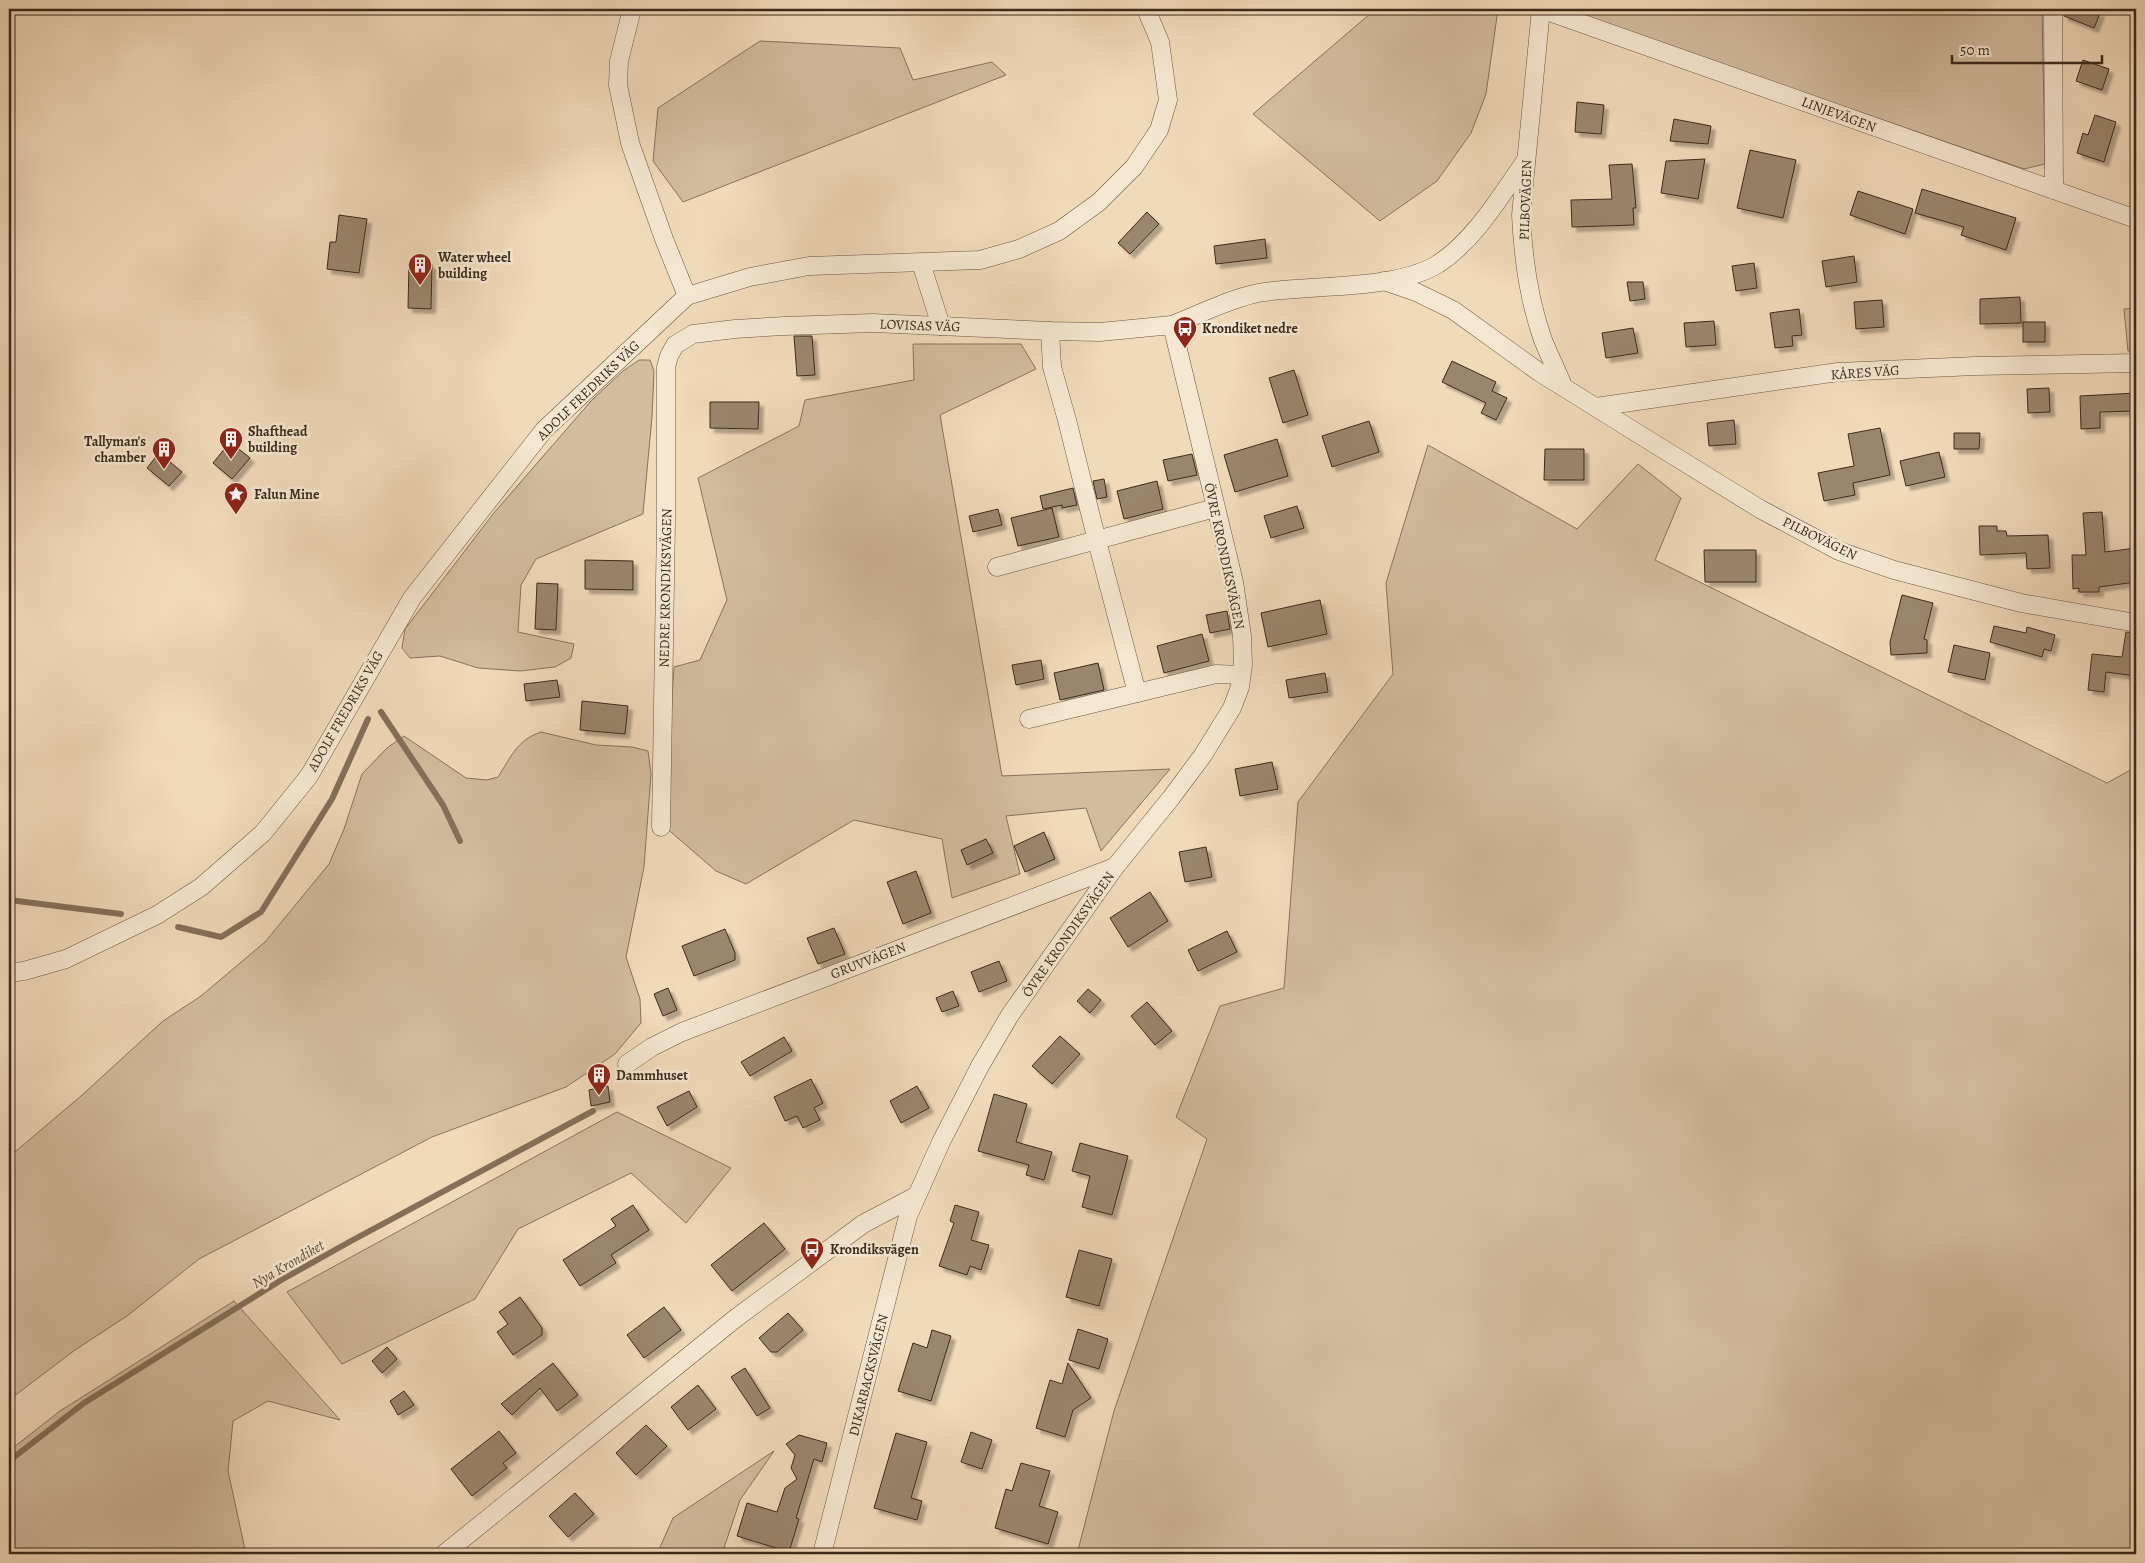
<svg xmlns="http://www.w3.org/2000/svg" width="2145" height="1563" font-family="Alegreya,serif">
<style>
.green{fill:#d2bc9f;stroke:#86735d}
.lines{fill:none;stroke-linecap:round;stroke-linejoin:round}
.stream{stroke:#83705a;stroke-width:6}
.building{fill:#9a866e;stroke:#3b2a1b;filter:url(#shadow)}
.minor-casing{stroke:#685643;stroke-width:19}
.minor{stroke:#f6e7d2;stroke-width:18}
.labels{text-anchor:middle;stroke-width:5;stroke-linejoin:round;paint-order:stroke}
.street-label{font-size:14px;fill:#3b2a1b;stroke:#f6e7d2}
.poi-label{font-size:14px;font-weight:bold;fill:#3b2a1b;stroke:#f6e7d2;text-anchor:start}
.water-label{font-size:15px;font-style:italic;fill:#5f4d3a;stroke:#f6e7d2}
</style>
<defs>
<filter id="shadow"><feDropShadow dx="4.5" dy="4.5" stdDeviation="1" flood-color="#0004"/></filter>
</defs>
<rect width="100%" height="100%" fill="#f1daba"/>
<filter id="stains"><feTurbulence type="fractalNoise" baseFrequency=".004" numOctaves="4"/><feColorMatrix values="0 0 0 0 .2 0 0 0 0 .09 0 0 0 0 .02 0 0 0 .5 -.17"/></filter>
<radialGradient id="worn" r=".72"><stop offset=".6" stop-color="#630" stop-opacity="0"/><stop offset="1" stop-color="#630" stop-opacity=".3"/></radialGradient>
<g class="green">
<path d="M1370 9H1498L1486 94 1471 133 1437 181 1380 221 1253 114 1371 13Z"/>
<path d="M1573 9H2042L2045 164 2024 169 1586 17Z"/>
<path d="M760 41 900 48 913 80 992 62 1006 75 683 202 653 161 658 108Z"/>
<path d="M2136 308V351H2128L2124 309Z"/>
<path d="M913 344H1021L1036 369 940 415 1002 776 1170 769 1101 851 1086 808 1006 816 1020 874 952 898 942 839 854 820 746 884 716 871 664 826 674 667 700 660 727 600 698 478 799 426 805 400 914 380Z"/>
<path d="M639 360H650L654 371 652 417 643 514 536 559 521 585 518 632 574 644 571 658 555 667 520 671 478 668 440 656 410 658 402 648 405 629 493 514 591 401 623 371Z"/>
<path d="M1428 445 1577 529 1638 464 1681 498 1655 560 2107 783 2136 767V1554H1077L1114 1411 1207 1139 1176 1117 1220 1006 1284 988 1298 802 1393 674 1386 583Z"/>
<path d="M541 732 596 745 632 747 648 751 651 774 644 867 626 957 640 999 641 1023 615 1054 566 1087 432 1137 199 1259 127 1316 75 1350 9 1400V1157L81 1096 163 1021 201 996 265 942 329 864 344 829 362 774 387 748 404 736 466 778 487 780 498 777C511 757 517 740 541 732Z"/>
<path d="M617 1112 731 1168 686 1223 631 1173 518 1229 475 1299 342 1364 287 1292Z"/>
<path d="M234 1301 340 1420 268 1401 233 1421 228 1471 246 1554H9V1451L60 1411Z"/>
<path d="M774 1451 740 1500 722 1554H657L673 1518Z"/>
</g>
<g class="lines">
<g class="stream">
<path d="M381 712 443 805 460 841"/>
<path d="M9 900 121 914"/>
<path d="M178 927 221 937 261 912 332 799 368 719"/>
<path d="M9 1461 84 1403 283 1279 351 1241 593 1111"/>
</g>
</g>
<g class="building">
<path d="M2064 9H2089L2100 13 2094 28 2064 16Z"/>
<path d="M2083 60 2109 69 2102 90 2076 81Z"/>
<path d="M1577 102 1604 105 1601 134 1575 132Z"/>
<path d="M2095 115 2116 122 2104 162 2077 153 2083 133 2088 135Z"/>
<path d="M1674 119 1711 126 1708 144 1670 141Z"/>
<path d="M1750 150 1796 160 1783 218 1737 208Z"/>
<path d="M1705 159 1698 199 1661 193 1666 161Z"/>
<path d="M1632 164 1636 208H1633L1634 225 1572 227 1571 200 1612 199 1609 165Z"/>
<path d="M1922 189 2016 218 2006 250 1961 235 1964 227 1915 213Z"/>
<path d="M1858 191 1913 209 1905 234 1850 215Z"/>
<path d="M1147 212 1159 224 1130 254 1118 243Z"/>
<path d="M339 215 367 219 359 273 327 269 330 242H336Z"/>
<path d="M1265 239 1267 258 1216 264 1214 246Z"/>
<path d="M1854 256 1857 282 1826 287 1822 261Z"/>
<path d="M409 263 432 264 431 309 408 308Z"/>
<path d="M1754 263 1757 288 1736 291 1732 266Z"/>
<path d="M1627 282H1643L1645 299 1630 301Z"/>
<path d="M2020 297 2021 323 1980 324V299Z"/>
<path d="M1882 300 1884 327 1856 329 1854 302Z"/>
<path d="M1799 309 1802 335 1792 336 1793 346 1775 348 1770 313Z"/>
<path d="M1714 321 1716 345 1686 347 1684 323Z"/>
<rect x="2023" y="322" width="22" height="20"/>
<path d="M1633 328 1638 353 1606 358 1602 333Z"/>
<path d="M794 336H812L815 375 797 376Z"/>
<path d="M1452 361 1496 382 1492 391 1507 398 1496 420 1481 413 1486 403 1442 382Z"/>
<path d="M1294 370 1308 415 1283 423 1269 378Z"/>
<path d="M2049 388 2050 412 2028 413 2027 389Z"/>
<path d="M2136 393V411L2100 412V428L2081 429 2080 396Z"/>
<path d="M710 402H759L758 429 710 428Z"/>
<path d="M1734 420 1736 444 1709 446 1707 423Z"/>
<path d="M1369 421 1379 452 1332 467 1322 436Z"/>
<path d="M1880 428 1890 475 1853 483 1855 495 1824 501 1818 473 1854 466 1848 434Z"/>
<path d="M1954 433H1980L1979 449H1954Z"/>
<path d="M1277 439 1288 476 1235 492 1224 455Z"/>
<path d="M230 442 250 458 232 479 213 463Z"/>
<path d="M1545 449H1584V480H1544Z"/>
<path d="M1939 452 1945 477 1906 486 1900 461Z"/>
<path d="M159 453 182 472 169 486 147 468Z"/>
<path d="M1192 454 1197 475 1168 481 1163 460Z"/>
<path d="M1104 479 1107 497 1097 499 1093 481Z"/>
<path d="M1157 481 1163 509 1124 519 1117 491Z"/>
<path d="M1073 488 1077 505 1062 508V505L1043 509 1040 496Z"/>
<path d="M1297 506 1304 528 1271 538 1264 516Z"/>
<path d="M1052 508 1059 537 1018 546 1011 518Z"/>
<path d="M998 509 1002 525 973 532 969 516Z"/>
<path d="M2102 512 2105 552 2136 548V582L2099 587V592H2079V588L2073 589 2072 555H2086L2083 513Z"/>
<path d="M1979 526H1997V531H2006L2007 536 2048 535 2050 568 2027 569 2026 553 1980 555Z"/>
<path d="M1704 550H1756V582H1705Z"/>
<path d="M585 560 633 561V590L585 589Z"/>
<path d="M537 583 558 584 556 630 535 629Z"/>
<path d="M1902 595 1933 603 1924 639 1927 640V653L1891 655 1890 642Z"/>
<path d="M1320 600 1327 634 1268 647 1261 613Z"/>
<path d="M1227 611 1230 629 1210 633 1206 615Z"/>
<path d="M1994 626 2026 633 2027 627 2055 635 2051 651 2044 649 2042 657 1990 642Z"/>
<path d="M2126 632 2136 633V676L2106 672 2104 692 2088 690 2092 654 2122 657Z"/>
<path d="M1202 634 1209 661 1164 673 1157 646Z"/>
<path d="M1954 645 1990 653 1985 680 1948 672Z"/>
<path d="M1041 660 1044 679 1016 685 1012 665Z"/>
<path d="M1098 663 1104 690 1060 700 1054 673Z"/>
<path d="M1325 673 1328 692 1289 698 1286 680Z"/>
<path d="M557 680 560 697 526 701 524 684Z"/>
<path d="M582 701 628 706 625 734 580 730Z"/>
<path d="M1272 762 1278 789 1240 796 1235 769Z"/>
<path d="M1044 832 1055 859 1025 872 1014 846Z"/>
<path d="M986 839 993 853 967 865 961 850Z"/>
<path d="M1206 847 1212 877 1185 882 1179 852Z"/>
<path d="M916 871 931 913 903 924 887 882Z"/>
<path d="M1150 892 1168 921 1128 947 1110 918Z"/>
<path d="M834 928 845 954 818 964 807 938Z"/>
<path d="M725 929 735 953V960L694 976 682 946Z"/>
<path d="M1227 931 1237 952 1198 971 1188 950Z"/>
<path d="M999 961 1007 981 979 992 971 972Z"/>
<path d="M668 988 677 1010 663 1016 654 994Z"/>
<path d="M1088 989 1101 1000 1090 1013 1077 1001Z"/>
<path d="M953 991 959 1006 942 1012 936 998Z"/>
<path d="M1147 1002 1172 1031 1155 1045 1131 1016Z"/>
<path d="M1060 1036 1080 1054 1052 1084 1032 1066Z"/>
<path d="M784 1037 792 1051 750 1076 741 1062Z"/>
<path d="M811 1079 823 1103 814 1108 820 1120 803 1128 797 1116 785 1121 774 1097Z"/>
<path d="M608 1086 610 1102 591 1106 589 1090Z"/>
<path d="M917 1086 929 1108 901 1123 890 1101Z"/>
<path d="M689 1091 697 1107 667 1126 657 1107Z"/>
<path d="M994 1094 1027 1104 1016 1142 1052 1152 1044 1180 1026 1175 1029 1165 978 1151Z"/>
<path d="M1080 1143 1128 1156 1112 1215 1082 1207 1090 1176 1072 1171Z"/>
<path d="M633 1205 649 1230 611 1255 616 1263 580 1286 563 1260 616 1226 611 1219Z"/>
<path d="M955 1205 979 1212 971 1240 989 1245 981 1270 970 1266 967 1275 939 1266 954 1223 950 1221Z"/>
<path d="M764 1223 785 1249 732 1291 711 1265Z"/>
<path d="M1079 1250 1112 1259 1099 1306 1066 1297Z"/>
<path d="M520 1297 542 1328V1335L513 1355 497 1332 508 1324 499 1312Z"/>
<path d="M664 1307 681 1330 644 1358 627 1335Z"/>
<path d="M788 1313 803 1330 777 1352H771L759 1338Z"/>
<path d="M1078 1329 1108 1339 1099 1369 1069 1360Z"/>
<path d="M932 1330 951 1336 931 1401 898 1391 913 1343 927 1348Z"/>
<path d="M387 1347 397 1359 382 1373 372 1361Z"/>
<path d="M553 1363 578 1395 557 1411 540 1388 512 1415 501 1404Z"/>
<path d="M1068 1363 1091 1398 1073 1410 1065 1437 1036 1428 1050 1380 1062 1384Z"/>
<path d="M745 1368 770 1408 757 1416 731 1377Z"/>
<path d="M698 1385 716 1409 688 1430 671 1407Z"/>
<path d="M404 1391 414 1405 398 1415 390 1401Z"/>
<path d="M646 1425 667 1446 636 1475 616 1453Z"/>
<path d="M499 1431 516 1453 503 1463 507 1468 472 1496 451 1469Z"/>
<path d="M971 1432 992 1440 982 1469 961 1462Z"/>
<path d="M896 1433 927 1442 911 1498 922 1501 917 1520 874 1508Z"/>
<path d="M799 1435 827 1443 822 1462 814 1459 796 1518 799 1519 789 1552 737 1536 747 1503 777 1512 785 1488 797 1479 791 1468 795 1455 786 1444Z"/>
<path d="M1021 1463 1050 1471 1039 1506 1058 1512 1048 1544 995 1528 1006 1489 1012 1491Z"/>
<path d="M575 1493 594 1514 568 1537 549 1516Z"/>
</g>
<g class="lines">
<g class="minor-casing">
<g id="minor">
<path d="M632 9 619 61 618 85 630 143 664 239 687 296"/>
<path d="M1541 9 2136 219"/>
<path d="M1541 9 1521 215C1523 257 1529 301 1543 340 1549 355 1557 371 1563 386"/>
<path d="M2053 9 2054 190"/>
<path d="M921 263 941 326"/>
<path d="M1384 281 1416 292 1453 310 1539 372 1637 433 1760 509 1839 551 1894 570 2021 603 2136 623"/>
<path d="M1050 331 1052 367 1067 420 1097 541 1137 693"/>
<path d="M1596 407 1838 372 1975 366 2136 363"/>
<path d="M997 567 1215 508"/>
<path d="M1029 719 1216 674 1241 675"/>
<path d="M661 827 666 521V367L669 356 675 345 693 334 735 329 784 326 873 323 1050 331 1100 332 1172 325"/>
<path d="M9 973 24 971 66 959 157 915 201 887 263 833 309 776 412 598 544 430 687 296 750 277 809 266 980 260 1019 249 1059 231 1099 202 1134 167 1159 130 1168 100 1160 42 1146 9"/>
<path d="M627 1064 652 1047 682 1032 1115 867"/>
<path d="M444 1554 736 1318 863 1224 916 1196"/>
<path d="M822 1554 908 1216 941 1142 980 1066 1010 1015 1115 867 1171 798 1203 755 1232 708 1240 687 1243 665 1242 636 1234 582 1172 325C1200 314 1229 299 1258 293 1309 284 1394 291 1438 264 1475 240 1501 195 1526 160"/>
</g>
</g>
<use href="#minor" class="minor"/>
</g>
<defs>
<g id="building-pin" transform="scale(1.25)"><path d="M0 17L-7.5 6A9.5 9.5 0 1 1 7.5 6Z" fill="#8f2418" stroke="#f6e7d2"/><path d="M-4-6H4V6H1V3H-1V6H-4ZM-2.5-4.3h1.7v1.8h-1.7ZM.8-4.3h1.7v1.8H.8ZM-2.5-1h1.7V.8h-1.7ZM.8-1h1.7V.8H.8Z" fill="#fff"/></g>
<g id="bus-pin" transform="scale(1.25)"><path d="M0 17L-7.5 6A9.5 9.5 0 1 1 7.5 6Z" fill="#8f2418" stroke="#f6e7d2"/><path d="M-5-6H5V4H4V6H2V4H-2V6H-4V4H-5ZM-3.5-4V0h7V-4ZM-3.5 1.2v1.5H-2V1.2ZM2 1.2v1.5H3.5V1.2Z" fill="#fff"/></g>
<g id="sight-pin" transform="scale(1.25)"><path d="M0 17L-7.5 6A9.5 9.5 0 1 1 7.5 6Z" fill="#8f2418" stroke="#f6e7d2"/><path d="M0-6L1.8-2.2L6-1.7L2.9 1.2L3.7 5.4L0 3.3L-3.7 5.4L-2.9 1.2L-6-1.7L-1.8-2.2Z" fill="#fff"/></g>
</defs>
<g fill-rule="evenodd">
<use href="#building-pin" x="420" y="265"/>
<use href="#bus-pin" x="1185" y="328"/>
<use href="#building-pin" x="231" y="439"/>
<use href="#building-pin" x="164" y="449"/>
<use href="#sight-pin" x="236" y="494"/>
<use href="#building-pin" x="599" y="1075"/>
<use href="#bus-pin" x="812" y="1249"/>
</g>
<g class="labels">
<g class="street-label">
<text transform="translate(1839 114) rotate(20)" y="5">LINJEVÄGEN</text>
<text transform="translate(1525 200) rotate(-88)" y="5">PILBOVÄGEN</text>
<text transform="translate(920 325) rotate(2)" y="5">LOVISAS VÄG</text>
<text transform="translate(1865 372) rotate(-4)" y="5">KÅRES VÄG</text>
<text transform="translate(588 390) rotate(-44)" y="5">ADOLF FREDRIKS VÄG</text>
<text transform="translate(1820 538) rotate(26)" y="5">PILBOVÄGEN</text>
<text transform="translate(1225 556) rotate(78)" y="5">ÖVRE KRONDIKSVÄGEN</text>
<text transform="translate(665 588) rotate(-89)" y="5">NEDRE KRONDIKSVÄGEN</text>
<text transform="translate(345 711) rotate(-60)" y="5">ADOLF FREDRIKS VÄG</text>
<text transform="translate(1068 934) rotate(-55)" y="5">ÖVRE KRONDIKSVÄGEN</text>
<text transform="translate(868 960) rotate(-21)" y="5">GRUVVÄGEN</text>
<text transform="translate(868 1375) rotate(-76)" y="5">DIKARBACKSVÄGEN</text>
</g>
<g class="poi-label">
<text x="438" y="262">Water wheel<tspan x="438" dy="16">building</tspan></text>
<text x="1202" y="333">Krondiket nedre</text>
<text x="248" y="436">Shafthead<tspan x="248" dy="16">building</tspan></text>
<text x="146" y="446" text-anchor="end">Tallyman's<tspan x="146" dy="16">chamber</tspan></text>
<text x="254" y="499">Falun Mine</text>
<text x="616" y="1080">Dammhuset</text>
<text x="830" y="1254">Krondiksvägen</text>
</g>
<g class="water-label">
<text transform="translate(288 1264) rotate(-30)" y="5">Nya Krondiket</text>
</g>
</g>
<rect width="2145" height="1563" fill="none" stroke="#f1daba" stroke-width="30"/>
<rect x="10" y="10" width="2125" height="1543" fill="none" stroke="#3b2a1b" stroke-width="2.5"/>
<rect x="15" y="15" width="2115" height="1533" fill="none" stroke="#3b2a1b"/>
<path d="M1952 55v8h150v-8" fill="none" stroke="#3b2a1b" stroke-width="2.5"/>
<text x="1960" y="55" font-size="15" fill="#3b2a1b" stroke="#f6e7d2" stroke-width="4" paint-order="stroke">50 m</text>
<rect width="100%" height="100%" filter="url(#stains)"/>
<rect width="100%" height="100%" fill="url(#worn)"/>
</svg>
